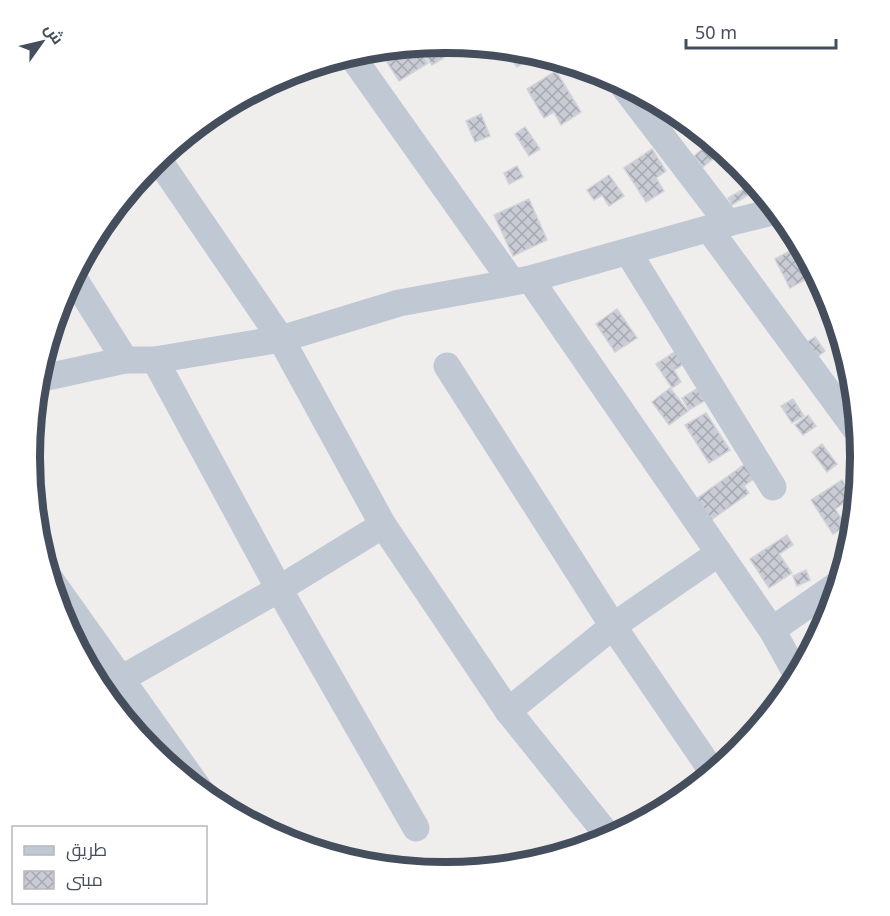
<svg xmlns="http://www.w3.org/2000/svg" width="890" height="916" font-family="'Noto Sans',Cairo,sans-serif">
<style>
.building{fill:url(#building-cross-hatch);stroke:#d1d3da;stroke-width:1.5}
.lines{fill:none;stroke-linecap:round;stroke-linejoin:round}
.minor{stroke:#c0c8d4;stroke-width:27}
.rim{fill:none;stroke:#454e5c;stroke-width:8}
</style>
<defs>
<pattern id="building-cross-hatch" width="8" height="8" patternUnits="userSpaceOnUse" patternTransform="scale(1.5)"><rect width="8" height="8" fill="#c9ccd4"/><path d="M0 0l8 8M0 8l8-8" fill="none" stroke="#a5a8af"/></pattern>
</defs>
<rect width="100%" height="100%" fill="#f0eeed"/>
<g class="building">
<path d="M447 43 453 52 432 65 419 46Z"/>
<path d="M417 46 428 63 399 81 385 59 403 47Z"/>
<path d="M504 49 526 51 533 57 517 67Z"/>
<path d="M556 71 581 112 561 125 554 112 544 118 527 89Z"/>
<path d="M654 102 671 111 661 117 652 103Z"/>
<path d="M481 114 490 136 475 142 466 121Z"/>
<path d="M525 127 540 149 529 156 515 134Z"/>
<path d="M711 142 720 153 703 167 694 156Z"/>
<path d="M652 149 666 171 656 178 664 191 646 202 624 168Z"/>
<path d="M517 166 523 177 509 184 504 173Z"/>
<path d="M609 175 624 196 609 206 602 195 594 200 587 190Z"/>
<path d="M744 189 748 195 732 205 728 198Z"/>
<path d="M529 199 547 240 513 256 494 215Z"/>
<path d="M797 247 812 276 790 288 775 259Z"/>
<path d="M819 282 831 308 825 311 812 285Z"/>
<path d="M617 309 637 338 615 352 596 324Z"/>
<path d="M815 337 825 351 817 357 807 342Z"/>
<path d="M676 351 684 364 674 370 681 382 672 388 656 364Z"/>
<path d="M847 360 852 377V386L840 364Z"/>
<path d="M670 388 688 411 669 425 652 402Z"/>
<path d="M698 388 706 400 689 410 682 398Z"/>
<path d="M793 399 804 416 792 423 781 406Z"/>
<path d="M706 413 730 450 709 463 685 425Z"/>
<path d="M808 415 816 426 803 435 795 425Z"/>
<path d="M822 444 837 464 827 472 812 452Z"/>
<path d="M745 464 755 478 744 486 749 493 707 523 692 502Z"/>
<path d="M842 480 853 497 835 509 846 526 833 534 811 500Z"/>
<path d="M787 535 793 545 779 554 792 573 769 588 750 559Z"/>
<path d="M806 570 810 580 797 586 793 576Z"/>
</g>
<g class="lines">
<g class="minor">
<path d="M351 55 512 282"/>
<path d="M621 83 728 223"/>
<path d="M158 159 281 339 383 525 508 711 610 838"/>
<path d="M709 229 857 431"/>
<path d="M628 252 773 487"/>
<path d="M73 277 125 360"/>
<path d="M530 279 772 630 797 675"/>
<path d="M155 360 279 589 416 828"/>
<path d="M447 366 613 626 712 771"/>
<path d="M38 379 125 360H155L281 339 399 303 530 279 728 223 777 211"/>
<path d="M50 579 202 793"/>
<path d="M772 630 838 584"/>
<path d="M121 679 279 589 383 525"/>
<path d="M508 711 613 626 719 553"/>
</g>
</g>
<path d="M0 0H890V916H0ZM444 53H446A404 404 0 0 1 850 457V458A404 404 0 0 1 446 862H444A404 404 0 0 1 40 458V457A404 404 0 0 1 444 53Z" fill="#fff" fill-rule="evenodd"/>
<path class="rim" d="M444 53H446A404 404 0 0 1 850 457V458A404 404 0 0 1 446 862H444A404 404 0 0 1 40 458V457A404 404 0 0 1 444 53Z"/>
<rect x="12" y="826" width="195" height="78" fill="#ffffff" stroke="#b5b8be" stroke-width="1.5"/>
<rect x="24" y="846" width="30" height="9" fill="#c0c8d4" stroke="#b5b8be" stroke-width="1.5"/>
<text x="66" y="856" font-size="18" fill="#454e5c">طريق</text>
<rect x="24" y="871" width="30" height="18" fill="url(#building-cross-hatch)" stroke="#b5b8be" stroke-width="1.5"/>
<text x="66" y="886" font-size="18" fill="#454e5c">مبنى</text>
<g transform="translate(42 42) rotate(56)" stroke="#ffffff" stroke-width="4.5" paint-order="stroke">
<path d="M0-4.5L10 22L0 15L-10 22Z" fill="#454e5c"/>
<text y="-9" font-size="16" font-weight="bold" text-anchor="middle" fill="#454e5c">ش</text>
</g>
<path d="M686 39v9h150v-9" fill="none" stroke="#454e5c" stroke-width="3"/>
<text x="695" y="39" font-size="18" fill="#454e5c" stroke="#ffffff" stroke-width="4.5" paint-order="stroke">50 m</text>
</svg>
